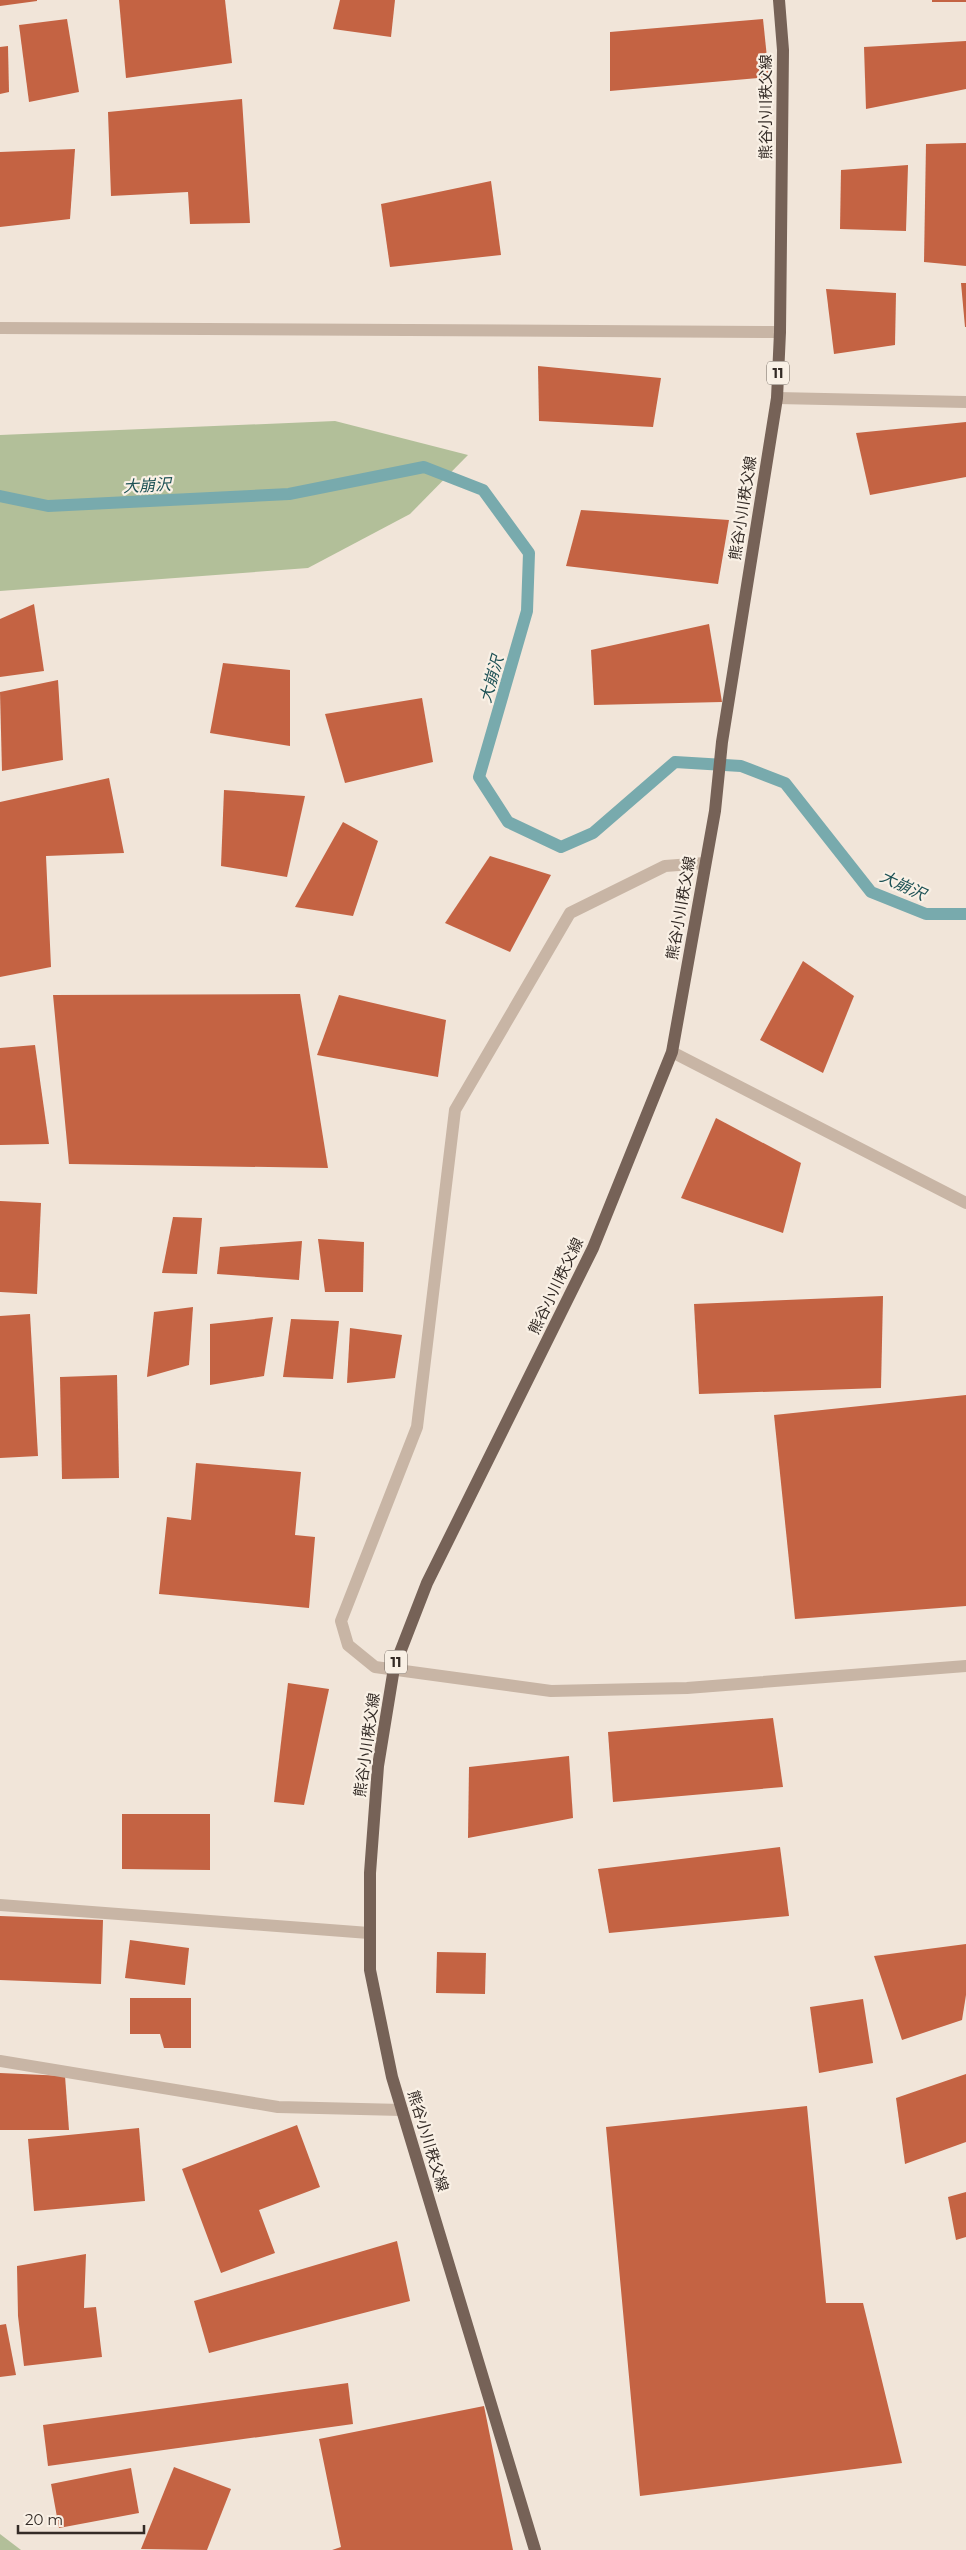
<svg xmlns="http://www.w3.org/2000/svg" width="966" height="2550" font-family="Montserrat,'Noto Sans JP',sans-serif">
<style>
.green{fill:#b2bf99}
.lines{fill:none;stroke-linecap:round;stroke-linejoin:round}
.stream{stroke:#78aaad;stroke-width:12}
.building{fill:#c46343}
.minor{stroke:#c8b5a5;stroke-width:12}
.primary{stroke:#766257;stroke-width:12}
.labels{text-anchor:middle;stroke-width:4.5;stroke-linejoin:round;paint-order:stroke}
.shield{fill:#f9f0e5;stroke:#6f665f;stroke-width:1}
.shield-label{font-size:14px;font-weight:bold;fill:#342b26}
.street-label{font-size:15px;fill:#342b26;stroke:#f9f0e5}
.water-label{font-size:16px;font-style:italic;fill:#1d5155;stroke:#f9f0e5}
</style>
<rect width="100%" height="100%" fill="#f1e5d9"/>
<g class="green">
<path d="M335 421 468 455 410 514 308 568 0 591V435Z"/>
<path d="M0 2534 21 2550H0Z"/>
</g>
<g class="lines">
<path class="stream" d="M0 496 48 506 289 494 424 467 483 490 529 553 527 611 479 777 508 822 561 847 593 833 675 762 741 766 785 783 871 892 926 914H966"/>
</g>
<g class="building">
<path d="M0 0H37V1L0 6Z"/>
<path d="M119 0H225L232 63 126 78Z"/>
<path d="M340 0H395L391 37 333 29Z"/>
<rect x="932" y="0" width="34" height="2"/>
<path d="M67 19 79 92 29 102 19 25Z"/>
<path d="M763 19 769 77 610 91V32Z"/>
<path d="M966 41V89L866 109 864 47Z"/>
<path d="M8 46 9 92 0 94V47Z"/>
<path d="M242 99 250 223 190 224 188 192 111 196 108 112Z"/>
<path d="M966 143V266L924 262 926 144Z"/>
<path d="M75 149 70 219 0 227V152Z"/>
<path d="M908 165 906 231 840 229 841 170Z"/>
<path d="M491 181 501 255 390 267 381 204Z"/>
<path d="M961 283H966V327H965Z"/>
<path d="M826 289 896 293 895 345 834 354Z"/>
<path d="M538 366 661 378 653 427 539 421Z"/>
<path d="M966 422V477L870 495 856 433Z"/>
<path d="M581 510 729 520 718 584 566 566Z"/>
<path d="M34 604 44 671 0 677V619Z"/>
<path d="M709 624 722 702 594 705 591 650Z"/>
<path d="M223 663 290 670V746L210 733Z"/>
<path d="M58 680 63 760 2 771 0 692Z"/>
<path d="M422 698 433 762 345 783 325 714Z"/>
<path d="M109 778 124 853 46 856 51 967 0 977V802Z"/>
<path d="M224 790 305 796 287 877 221 866Z"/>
<path d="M343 822 378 841 353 916 295 907Z"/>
<path d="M490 856 551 875 510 952 445 923Z"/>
<path d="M803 961 854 996 823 1073 760 1040Z"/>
<path d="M300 994 328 1168 69 1164 53 995Z"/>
<path d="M339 995 446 1020 438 1077 317 1055Z"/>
<path d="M35 1045 49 1144 0 1145V1048Z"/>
<path d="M716 1118 801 1163 783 1233 681 1198Z"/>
<path d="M0 1201 41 1203 37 1294 0 1292Z"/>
<path d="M173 1217 202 1218 197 1274 162 1273Z"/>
<path d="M318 1239 364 1242 363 1292H325Z"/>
<path d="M302 1241 299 1280 217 1274 220 1247Z"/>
<path d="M883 1296 881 1388 699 1394 694 1304Z"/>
<path d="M193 1307 189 1365 147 1377 154 1312Z"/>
<path d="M30 1314 38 1456 0 1458V1316Z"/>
<path d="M273 1317 264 1376 210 1385V1324Z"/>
<path d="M291 1319 339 1321 333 1379 283 1377Z"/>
<path d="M350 1328 402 1335 395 1378 347 1383Z"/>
<path d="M117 1375 119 1478 62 1479 60 1377Z"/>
<path d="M966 1395V1606L795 1619 774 1415Z"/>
<path d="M196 1463 301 1472 295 1535 315 1537 309 1608 159 1594 167 1517 191 1520Z"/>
<path d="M288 1683 329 1689 304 1805 274 1802Z"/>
<path d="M773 1718 783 1787 613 1802 608 1732Z"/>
<path d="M569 1756 573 1818 468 1838 469 1767Z"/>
<path d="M122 1814H210V1870L122 1869Z"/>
<path d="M780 1847 789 1916 609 1933 598 1869Z"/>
<path d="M0 1916 103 1920 101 1984 0 1980Z"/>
<path d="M130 1940 189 1948 185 1985 125 1978Z"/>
<path d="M966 1944V1995L962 2020 902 2040 874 1956Z"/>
<path d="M437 1952 486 1953 485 1994 436 1993Z"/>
<path d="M130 1998H191V2048H164L160 2034H130Z"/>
<path d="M863 1999 873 2063 819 2073 810 2007Z"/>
<path d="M0 2073 65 2076 69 2130H0Z"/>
<path d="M966 2074V2142L905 2164 896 2098Z"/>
<path d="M807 2106 826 2303H863L902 2463 640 2496 606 2127Z"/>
<path d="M297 2125 320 2187 259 2210 275 2253 221 2273 182 2169Z"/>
<path d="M139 2128 145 2201 34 2211 28 2139Z"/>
<path d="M966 2192V2237L956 2240 948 2197Z"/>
<path d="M397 2241 410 2301 209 2353 194 2301Z"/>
<path d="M86 2254 84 2308 96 2307 102 2357 24 2366 18 2316 17 2266Z"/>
<path d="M6 2324 16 2375 0 2377V2325Z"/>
<path d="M348 2383 353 2424 48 2466 43 2425Z"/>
<path d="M484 2406 513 2550H332L341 2547 319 2439Z"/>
<path d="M174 2467 231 2489 207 2550 141 2549Z"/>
<path d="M131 2468 139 2513 59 2528 51 2484Z"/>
</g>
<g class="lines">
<g class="minor">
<path d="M0 328 780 332"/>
<path d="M777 398 966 402"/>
<path d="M705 863 665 866 570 913 455 1110 417 1427 341 1621 348 1645 375 1667 551 1691 687 1688 966 1666"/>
<path d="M672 1052 966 1203"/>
<path d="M0 1905 369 1933"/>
<path d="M0 2061 278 2107 402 2110"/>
</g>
<path class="primary" d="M535 2550 392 2077 370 1970V1873L378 1766 394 1668 427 1583 593 1248 672 1052 715 811 722 742 777 398 780 332 783 50 779 0"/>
</g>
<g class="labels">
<g class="shield">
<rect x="767" y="361.5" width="22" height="23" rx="4"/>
<rect x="385" y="1650.5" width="22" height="23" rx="4"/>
</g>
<g class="shield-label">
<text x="778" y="378">11</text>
<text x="396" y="1667">11</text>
</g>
<g class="street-label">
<text transform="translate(766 107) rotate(-90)" y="5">熊谷小川秩父線</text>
<text transform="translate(743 508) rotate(-81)" y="5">熊谷小川秩父線</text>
<text transform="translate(681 908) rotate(-80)" y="5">熊谷小川秩父線</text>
<text transform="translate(556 1286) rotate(-64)" y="5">熊谷小川秩父線</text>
<text transform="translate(367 1745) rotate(-82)" y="5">熊谷小川秩父線</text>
<text transform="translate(428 2141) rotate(73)" y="5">熊谷小川秩父線</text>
</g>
<g class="water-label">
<text transform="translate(147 485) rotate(-3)" y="6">大崩沢</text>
<text transform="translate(491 679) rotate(-74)" y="6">大崩沢</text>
<text transform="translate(903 885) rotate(25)" y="6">大崩沢</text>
</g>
</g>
<path d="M18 2525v8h126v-8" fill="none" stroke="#342b26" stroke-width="2.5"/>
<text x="25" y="2525" font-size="15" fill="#342b26" stroke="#f9f0e5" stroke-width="4" paint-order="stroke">20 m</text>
</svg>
